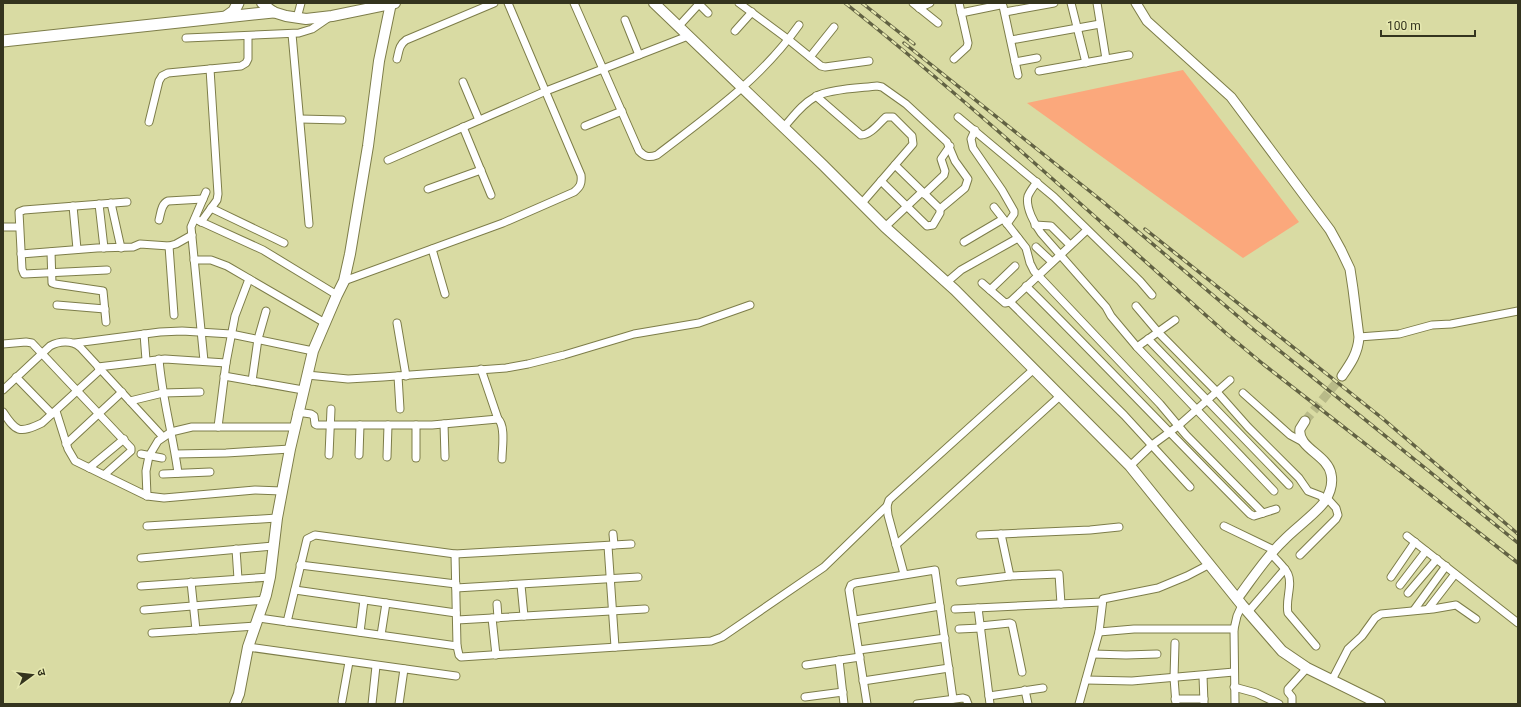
<svg xmlns="http://www.w3.org/2000/svg" width="1521" height="707" font-family="Roboto,'Noto Sans Devanagari',sans-serif">
<style>
.green{fill:#fba87c}
.lines{fill:none;stroke-linecap:round;stroke-linejoin:round}
.tertiary-tunnel{stroke:#b8ba88;stroke-width:9;stroke-dasharray:9 4.5;stroke-linecap:butt}
.minor-casing{stroke:#7d7d49;stroke-width:9}
.tertiary-casing{stroke:#7d7d49;stroke-width:11}
.secondary-casing{stroke:#7d7d49;stroke-width:12}
.primary-casing{stroke:#7d7d49;stroke-width:13}
.minor{stroke:#fff;stroke-width:7}
.tertiary{stroke:#fff;stroke-width:9}
.secondary{stroke:#fff;stroke-width:10}
.primary{stroke:#fff;stroke-width:11}
.rail-casing{stroke:#626243;stroke-width:3.5}
.rail{stroke:#e6e8b0;stroke-width:2;stroke-dasharray:6;stroke-linecap:butt}
</style>
<rect width="100%" height="100%" fill="#d9dba3"/>
<path class="green" d="M1183 70 1299 222 1243 258 1027 103Z"/>
<g class="lines">
<path class="tertiary-tunnel" d="M1305 421 1342 376"/>
<g class="minor-casing">
<g id="minor">
<path d="M574 3 639 151C645 157 649 158 657 155 709 115 760 80 799 25"/>
<path d="M698 3 708 13"/>
<path d="M739 3 789 40 821 66 825 67 869 61"/>
<path d="M913 3 938 23"/>
<path d="M1071 3 1086 63"/>
<path d="M1097 3 1106 59"/>
<path d="M919 8 930 3"/>
<path d="M1005 12 1054 3"/>
<path d="M961 13 1000 5 1003 6 1018 75"/>
<path d="M297 18 301 3"/>
<path d="M625 20 639 55"/>
<path d="M678 27 699 4"/>
<path d="M735 31 752 12"/>
<path d="M292 34 309 224"/>
<path d="M186 38 299 33 312 29 328 18"/>
<path d="M1011 40 1100 24"/>
<path d="M810 57 834 27"/>
<path d="M397 59C399 51 399 45 406 40L494 3"/>
<path d="M954 59 967 47 968 43 959 3"/>
<path d="M1015 62 1037 58"/>
<path d="M1039 71 1129 55"/>
<path d="M463 82 479 120"/>
<path d="M816 96 861 135C871 135 879 123 886 117H893L912 136 913 144 862 203"/>
<path d="M958 117 1054 197 1140 281 1152 295"/>
<path d="M300 119 342 120"/>
<path d="M149 122 159 81 162 76 168 73 241 66 246 63 248 59V36"/>
<path d="M585 126 622 111"/>
<path d="M463 127 491 195"/>
<path d="M783 128C793 117 802 104 815 97 827 89 861 88 877 86L882 87 906 104 947 142 955 161 968 179 965 188 940 209"/>
<path d="M975 130 971 139 973 148 1002 190 1014 211V214L1007 224"/>
<path d="M388 160 546 91 688 36"/>
<path d="M881 181 927 226 933 225 940 213V209L895 165"/>
<path d="M1037 182C1034 186 1030 191 1028 196 1025 207 1035 225 1041 233L1106 307 1111 316 1137 347 1274 491"/>
<path d="M428 189 481 170"/>
<path d="M924 194 944 175 945 171 941 159 950 146"/>
<path d="M111 203 121 248"/>
<path d="M99 204 104 248"/>
<path d="M73 206 77 249"/>
<path d="M994 207 1026 248 1030 263 1034 271 1160 404 1186 435 1263 513"/>
<path d="M211 208 284 243"/>
<path d="M195 219 263 250 337 295"/>
<path d="M159 220C161 213 161 204 168 201L203 199"/>
<path d="M201 222 217 200 218 194 210 69"/>
<path d="M1035 225 1051 226 1070 245"/>
<path d="M3 227H19"/>
<path d="M885 227 922 192"/>
<path d="M964 242 1003 219"/>
<path d="M169 246 174 315"/>
<path d="M1036 247 1052 262"/>
<path d="M432 249 445 294"/>
<path d="M51 252 52 283 55 284 103 291 106 322"/>
<path d="M21 254 97 248 133 247 140 244 169 246 176 244 192 235"/>
<path d="M194 260H211L227 266 325 323"/>
<path d="M107 270 24 274 22 269 19 212 24 210 127 202"/>
<path d="M344 281 503 223 574 192C580 187 582 184 581 175L508 3"/>
<path d="M947 282 961 270 1018 238"/>
<path d="M982 283 1005 303 1010 302 1087 230"/>
<path d="M1026 286C1102 361 1175 439 1250 514L1254 516 1276 509"/>
<path d="M990 290 1015 266"/>
<path d="M1010 302 1124 415 1190 487"/>
<path d="M57 305 105 309"/>
<path d="M1136 306 1158 332 1217 392 1248 427 1299 478 1308 491 1321 496 1325 501"/>
<path d="M397 323 406 376"/>
<path d="M144 334 146 360"/>
<path d="M1359 337 1399 334 1432 325 1451 324 1518 311"/>
<path d="M1148 339 1289 485"/>
<path d="M75 343 160 332 182 331 231 334 313 351"/>
<path d="M3 344 26 342 32 343 131 448V451L104 475"/>
<path d="M1137 347 1175 320"/>
<path d="M159 359C162 398 173 435 178 473"/>
<path d="M204 361 191 227 206 192"/>
<path d="M98 367 165 359 226 363"/>
<path d="M481 369 498 419"/>
<path d="M307 375 348 379 383 377 506 368 528 364 564 355 634 334 699 323 750 305"/>
<path d="M224 376 303 390"/>
<path d="M398 376 400 409"/>
<path d="M16 377 52 414"/>
<path d="M252 381 258 339 266 311"/>
<path d="M3 390 50 346C59 341 72 340 80 347L163 437"/>
<path d="M1243 393 1290 435 1303 442"/>
<path d="M130 401 163 393 200 392"/>
<path d="M56 411 68 449 75 461 147 496 164 498 255 490 282 491"/>
<path d="M3 412C16 432 19 434 42 423L101 369"/>
<path d="M297 412 311 414 314 416 315 424 317 425H432L498 419C506 426 502 448 502 459"/>
<path d="M444 424 445 457"/>
<path d="M416 425V458"/>
<path d="M218 427 226 363 235 316 249 279"/>
<path d="M66 444 122 392"/>
<path d="M141 454 162 458"/>
<path d="M176 454 226 453 290 449"/>
<path d="M329 455 331 409"/>
<path d="M359 455 360 425"/>
<path d="M387 457 388 425"/>
<path d="M1130 466 1152 445 1178 426 1230 380"/>
<path d="M89 468 124 439"/>
<path d="M163 474 210 472"/>
<path d="M147 496 146 471 149 456 158 441 171 432 192 427H294"/>
<path d="M147 526 277 518"/>
<path d="M1224 526 1274 550"/>
<path d="M613 534 614 545"/>
<path d="M1001 534 1010 576"/>
<path d="M980 535 1090 530 1119 527"/>
<path d="M1407 536 1518 623"/>
<path d="M896 545 1060 396"/>
<path d="M608 546 615 647"/>
<path d="M236 549 238 579"/>
<path d="M1271 553C1276 560 1284 566 1288 574 1293 585 1285 600 1288 613L1316 646"/>
<path d="M455 554 457 646 459 655 461 657 711 641 722 637 824 567 887 506"/>
<path d="M1300 555 1336 519 1338 515 1336 508 1327 498"/>
<path d="M141 558 273 546"/>
<path d="M300 565 456 584"/>
<path d="M904 574 888 515 887 506 889 500 1034 369"/>
<path d="M1391 577 1415 542"/>
<path d="M191 582 196 630"/>
<path d="M960 582 1010 576 1059 574 1061 604"/>
<path d="M521 585 524 616"/>
<path d="M1400 585 1426 551"/>
<path d="M141 586 270 577"/>
<path d="M456 588 638 577"/>
<path d="M295 590 456 613"/>
<path d="M1408 593 1437 559"/>
<path d="M497 604 498 618"/>
<path d="M978 608 990 704"/>
<path d="M955 609 1102 602"/>
<path d="M1428 609 1455 574"/>
<path d="M144 610 265 600"/>
<path d="M1414 610 1446 566"/>
<path d="M1248 612 1285 569"/>
<path d="M259 618 457 646"/>
<path d="M492 618 496 655"/>
<path d="M457 620 645 609"/>
<path d="M855 620 940 606"/>
<path d="M287 622 307 539 315 535 455 554 631 544"/>
<path d="M980 626 1010 623 1012 624 1022 672"/>
<path d="M959 629 981 628"/>
<path d="M360 632 364 600"/>
<path d="M1099 632 1134 629H1234"/>
<path d="M152 633 256 626"/>
<path d="M381 635 386 603"/>
<path d="M1175 643 1174 678 1176 704"/>
<path d="M248 647 456 676"/>
<path d="M859 650 945 638"/>
<path d="M1093 654 1126 655 1157 654"/>
<path d="M839 660 844 704"/>
<path d="M806 665 860 657"/>
<path d="M1203 676 1204 703"/>
<path d="M1086 680 1132 681 1234 672"/>
<path d="M1332 680 1348 649 1362 636 1375 618 1381 614 1433 609 1456 605 1476 619"/>
<path d="M863 681 949 668"/>
<path d="M1234 687 1256 693 1279 704"/>
<path d="M1025 690 1028 704"/>
<path d="M989 696 1043 688"/>
<path d="M805 697 843 692"/>
<path d="M1175 699H1204"/>
<path d="M342 701 349 662"/>
<path d="M372 704 376 666"/>
<path d="M399 704 404 669"/>
<path d="M867 704 849 590 851 585 855 583 935 570 953 699"/>
<path d="M917 704 963 698 966 699 968 704"/>
<path d="M1079 704 1099 632 1103 599 1158 588 1187 576 1210 564"/>
<path d="M1235 704 1234 629 1237 616 1242 605"/>
<path d="M1292 704V697L1288 692V689L1307 668"/>
</g>
</g>
<g class="tertiary-casing">
<g id="tertiary">
<path d="M1136 3 1147 21 1231 97 1330 230 1341 250 1350 269 1353 289 1359 337C1358 353 1351 363 1342 376"/>
<path d="M1237 599C1252 579 1265 558 1283 541 1294 529 1317 513 1325 501 1330 493 1333 483 1331 474 1328 455 1297 448 1300 429L1305 421"/>
</g>
</g>
<g class="secondary-casing">
<g id="secondary">
<path d="M262 3 273 12 286 16 306 19 332 16 395 3"/>
<path d="M654 3 823 165 885 227 955 290 1130 466 1242 605 1282 651 1307 668 1380 704"/>
<path d="M235 704 239 694 248 647 266 595 270 577 277 518 290 449 313 351 337 295 344 281 350 254 368 146 379 61 391 3"/>
</g>
</g>
<g class="primary-casing">
<g id="primary">
<path d="M227 16 234 11 238 3"/>
<path d="M3 41 273 12"/>
</g>
</g>
<use href="#minor" class="minor"/>
<use href="#tertiary" class="tertiary"/>
<use href="#secondary" class="secondary"/>
<use href="#primary" class="primary"/>
<g class="rail-casing">
<g id="rail">
<path d="M845 3C977 108 1101 223 1227 334L1263 364 1518 563"/>
<path d="M862 3 914 44"/>
<path d="M904 43 1102 201 1254 330 1518 543"/>
<path d="M1145 229 1382 418 1518 534"/>
</g>
</g>
<use href="#rail" class="rail"/>
</g>
<rect width="1521" height="707" fill="none" stroke="#34341e" stroke-width="8"/>
<g transform="translate(32 675) rotate(75)" stroke="#e6e8b0" stroke-width="3" paint-order="stroke">
<path d="M0-3L7 15L0 10L-7 15Z" fill="#34341e"/>
<text y="-6" font-size="11" font-weight="bold" text-anchor="middle" fill="#34341e">उ</text>
</g>
<path d="M1381 30v6h94v-6" fill="none" stroke="#34341e" stroke-width="2"/>
<text x="1387" y="30" font-size="12" fill="#34341e" stroke="#e6e8b0" stroke-width="3" paint-order="stroke">100 m</text>
</svg>
